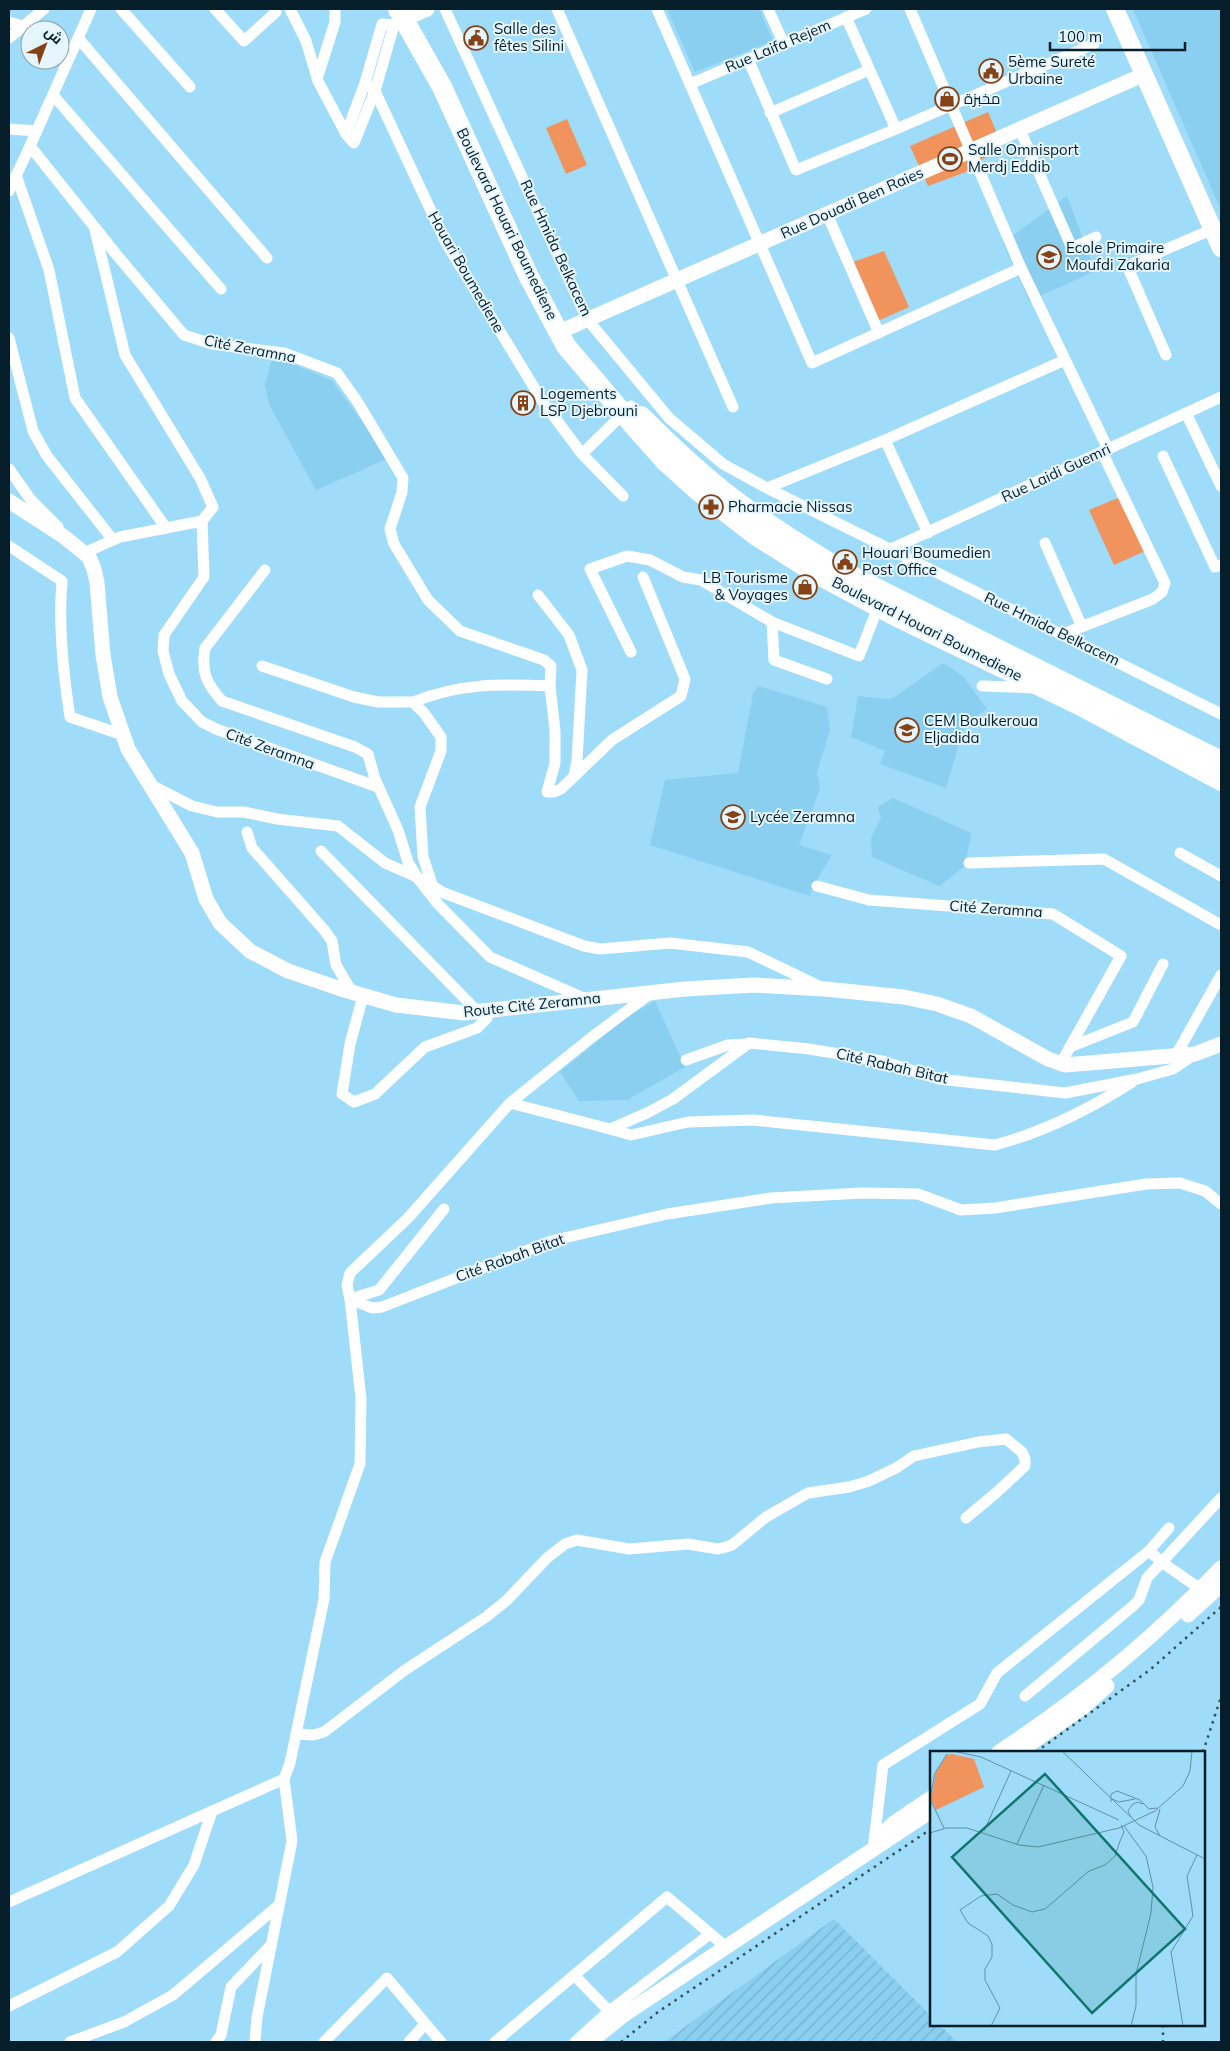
<svg xmlns="http://www.w3.org/2000/svg" width="1230" height="2051" font-family="Mulish,Cairo,sans-serif">
<style>
.built{fill:#8acfef}
.industrial{fill:url(#industrial-furrows)}
.park{fill:#f0935d}
.lines{fill:none;stroke-linecap:round;stroke-linejoin:round}
.street{stroke:#fff;stroke-width:11}
.secondary{stroke:#fff;stroke-width:15}
.primary{stroke:#fff;stroke-width:18}
.highway{stroke:#fff;stroke-width:20}
.rail{stroke:#2f5161;stroke-width:2.5;stroke-dasharray:2.5 5;stroke-linecap:butt}
.labels{text-anchor:middle;stroke-width:4;stroke-linejoin:round;paint-order:stroke}
.poi-label{font-size:15px;fill:#061e29;stroke:#e5f6ff;text-anchor:start}
.street-label{font-size:15px;fill:#061e29;stroke:#e5f6ff}
.inset-road{fill:none;stroke:#6290a6;stroke-width:1}
.view{fill:#0f766e;fill-opacity:0.15;stroke:#0f766e;stroke-width:2.5}
.inset-edge{fill:none;stroke:#061e29;stroke-width:2.5}
</style>
<defs>
<pattern id="industrial-furrows" width="10" height="10" patternUnits="userSpaceOnUse" patternTransform="scale(1.25)"><rect width="10" height="10" fill="#8acfef"/><path d="M-1 1l2-2M0 10L10 0M9 11l2-2" fill="none" stroke="#76b1cd"/></pattern>
</defs>
<rect width="100%" height="100%" fill="#9fdcf9"/>
<g class="built">
<path d="M667 9H759L773 41 695 72Z"/>
<path d="M1133 9H1221V210Z"/>
<path d="M1067 196 1095 271 1029 301 1003 243Z"/>
<path d="M281 359 332 381 389 458 316 490 269 404 265 385 271 361Z"/>
<path d="M943 663 963 676 987 709 965 723 946 788 880 764 885 751 851 737 858 696 885 699 893 698Z"/>
<path d="M758 686 827 707 830 730 817 772 820 789 799 845 832 855 815 883 810 896 650 845 665 780 738 773 753 694Z"/>
<path d="M893 798 971 833 965 866 939 886 872 857 871 838 881 818 878 807Z"/>
<path d="M655 1001 685 1067 627 1100 579 1101 560 1072 628 1016Z"/>
</g>
<path class="industrial" d="M834 1919 931 2016V2025H940L957 2042H664Z"/>
<g class="park">
<path d="M988 112 1002 145 966 172 928 186 910 146Z"/>
<path d="M567 119 587 165 566 174 546 128Z"/>
<path d="M884 251 909 307 878 321 853 262Z"/>
<path d="M1120 497 1145 551 1114 565 1089 510Z"/>
</g>
<g class="lines">
<g class="street">
<path d="M121 9 190 87"/>
<path d="M215 9 244 41 276 12 274 9"/>
<path d="M290 9 306 41 318 81 346 134 354 143 375 91 394 25"/>
<path d="M445 9 587 319 669 418 723 464 767 488 1221 714"/>
<path d="M557 9 733 407"/>
<path d="M657 9 812 363 1021 268"/>
<path d="M768 9 784 44"/>
<path d="M910 9 1021 268 1108 449"/>
<path d="M9 22 23 26"/>
<path d="M9 38 44 9"/>
<path d="M79 39 267 258"/>
<path d="M748 59 796 170 896 129 846 17"/>
<path d="M317 79 335 22V9"/>
<path d="M365 83 375 91 446 243 501 333 543 402 582 454 623 496"/>
<path d="M690 84 866 9"/>
<path d="M53 95 221 289"/>
<path d="M770 113 869 70"/>
<path d="M9 129 37 131"/>
<path d="M896 129 1094 44"/>
<path d="M1020 130 1072 248 1096 237"/>
<path d="M346 134 365 83 382 24 394 25"/>
<path d="M30 146 91 9"/>
<path d="M16 175 49 270 75 398 166 528"/>
<path d="M9 191 30 146 116 254 184 335 212 344 284 353 337 373 357 401 403 478 402 492 390 529 394 544 428 600 460 631 544 660 551 666 550 686"/>
<path d="M827 214 879 333"/>
<path d="M95 230 125 355 200 478 213 507 202 521"/>
<path d="M9 338 33 431 47 456 113 540"/>
<path d="M1166 355 1129 270 1134 263 1213 229"/>
<path d="M1186 413 1221 486"/>
<path d="M885 440 1065 360"/>
<path d="M582 454 631 406"/>
<path d="M1163 456 1215 567 1221 565"/>
<path d="M9 469 31 500 58 527"/>
<path d="M767 488 885 440 928 533"/>
<path d="M1045 543 1082 627"/>
<path d="M9 546 62 581C58 626 63 672 70 717L123 735"/>
<path d="M78 548 84 553 120 537 202 521 204 577 164 635 163 651 169 674 182 701 202 722 216 729 378 787"/>
<path d="M891 549 1221 397"/>
<path d="M265 570 205 648C201 672 206 683 222 701L355 747 368 754 375 779 398 830 408 862 417 877 444 893 584 946 600 949 670 943 748 952 821 987"/>
<path d="M538 595 569 635 582 670 577 761 574 776"/>
<path d="M772 622 774 660 827 679"/>
<path d="M1063 634 1153 599 1162 592 1165 583 1102 452"/>
<path d="M631 652 590 569 627 556 650 560 683 577 701 580 772 622 859 656 878 607"/>
<path d="M262 666 354 697 378 702H413L424 713 441 737V751L420 807 423 857 433 887"/>
<path d="M982 686 1035 688"/>
<path d="M413 702C461 683 499 684 550 686L555 731V763L547 792H554L561 789 612 740 681 696 685 679 643 577"/>
<path d="M151 785 192 806 217 812H244L277 819 338 826 385 863 417 877 438 904 490 957 586 999"/>
<path d="M247 832 252 848 325 931 332 941 336 965 352 992"/>
<path d="M321 851 477 1011"/>
<path d="M1180 853 1221 876"/>
<path d="M969 863 1104 859 1221 925"/>
<path d="M817 886 869 900 1053 914 1121 956 1061 1063"/>
<path d="M651 993 592 1037 510 1103 610 1129 647 1113 673 1099 749 1043 809 1049 882 1061 939 1079 1065 1093 1137 1079 1173 1069 1195 1054"/>
<path d="M363 996 350 1044 342 1094 354 1102 375 1094 425 1047 477 1028 487 1018 488 1010"/>
<path d="M1070 1047 1133 1022 1163 964"/>
<path d="M1175 1057 1221 975"/>
<path d="M686 1060 728 1045 748 1044"/>
<path d="M510 1103 408 1218 350 1273 347 1285 350 1299 372 1308 382 1307 551 1241 667 1214 771 1198 862 1193 918 1194 961 1210 995 1208 1146 1184 1180 1183 1205 1191 1221 1204"/>
<path d="M610 1129 631 1135 688 1122 753 1120 995 1145C1043 1132 1090 1109 1132 1082"/>
<path d="M1149 1551 1169 1528"/>
<path d="M1025 1696 1133 1606 1139 1600 1147 1578 1221 1498"/>
<path d="M296 1734 313 1735 324 1732 405 1670 486 1617 507 1600 547 1558 565 1544 577 1540 629 1549 688 1544 718 1549 726 1547 732 1545 766 1517 808 1493 849 1487 869 1481 896 1468 914 1456 978 1442 1006 1439 1022 1452 1025 1459V1466L996 1493 966 1518"/>
<path d="M284 1779 290 1763 324 1599 325 1562 360 1464 361 1399 350 1299 379 1290 444 1209"/>
<path d="M874 1842 883 1765 980 1704 997 1673 1149 1551 1163 1563 1206 1593"/>
<path d="M9 1902 284 1779 292 1841 257 2017 255 2042"/>
<path d="M574 1975 609 2011"/>
<path d="M9 2006 117 1952 169 1906 194 1865 212 1811"/>
<path d="M70 2042 124 2022 173 1995 279 1905"/>
<path d="M216 2042 221 2035 231 1987 271 1945"/>
<path d="M324 2042 387 1978 441 2042"/>
<path d="M409 2042 425 2024"/>
<path d="M495 2042 667 1897 726 1947"/>
<path d="M575 2042 609 2011 710 1934"/>
</g>
<g class="secondary">
<path d="M404 19 427 9"/>
<path d="M559 332 1145 74"/>
<path d="M9 501 63 536 89 557 94 569 97 583 103 655 110 697 128 749 192 853 206 899 220 923 250 951 288 971 341 989 396 1005 464 1013 685 989 753 985 825 989 904 997 937 1004 971 1016 1048 1059 1065 1065 1195 1054 1221 1044"/>
<path d="M1188 1615 1221 1585"/>
<path d="M999 1752C1080 1699 1154 1638 1221 1568"/>
<path d="M1018 1752 1082 1708 1107 1686"/>
<path d="M876 1840 894 1823 931 1798"/>
<path d="M590 2042 625 2014 931 1811"/>
</g>
<path class="primary" d="M1115 9 1221 248"/>
<g class="highway">
<path d="M398 9 442 87 529 277 566 346 633 425 665 461 697 490 758 537 817 574 893 615 1081 706 1221 781"/>
<path d="M641 416C670 445 700 473 732 498 769 526 810 551 850 575L1221 761"/>
</g>
<g class="rail">
<path d="M1036 1752 1151 1669 1221 1607"/>
<path d="M1203 1752 1221 1697"/>
<path d="M1163 2025V2042"/>
<path d="M621 2042 658 2012 931 1829"/>
</g>
</g>
<defs>
<g id="civic-ring" transform="scale(1.25)"><circle r="9.5" fill="#e5f6ff" stroke="#864215" stroke-width="1.5"/><path d="M-.6-6.5H3V-4.5H.6V-3L4-1V1h2V6H-6V1h2V-1L-.6-3ZM-1.2 2.5V6h2.4V2.5Z" fill="#864215"/></g>
<g id="shop-ring" transform="scale(1.25)"><circle r="9.5" fill="#e5f6ff" stroke="#864215" stroke-width="1.5"/><path d="M-5-2.5h2.3a2.7 3.5 0 0 1 5.4 0H5L5.5 6h-11ZM-1.5-2.5h3a1.5 2.3 0 0 0-3 0Z" fill="#864215"/></g>
<g id="stadium-ring" transform="scale(1.25)"><circle r="9.5" fill="#e5f6ff" stroke="#864215" stroke-width="1.5"/><path d="M0-5a6.5 5 0 1 0 0 10a6.5 5 0 1 0 0-10ZM-3.5-1.8h7v3.6h-7Z" fill="#864215"/></g>
<g id="school-ring" transform="scale(1.25)"><circle r="9.5" fill="#e5f6ff" stroke="#864215" stroke-width="1.5"/><path d="M0-5L7-2L0 1L-7-2ZM-4 1L0 2.5L4 1V4Q0 6-4 4Z" fill="#864215"/></g>
<g id="building-ring" transform="scale(1.25)"><circle r="9.5" fill="#e5f6ff" stroke="#864215" stroke-width="1.5"/><path d="M-4-6H4V6H1V3H-1V6H-4ZM-2.5-4.3h1.7v1.8h-1.7ZM.8-4.3h1.7v1.8H.8ZM-2.5-1h1.7V.8h-1.7ZM.8-1h1.7V.8H.8Z" fill="#864215"/></g>
<g id="pharmacy-ring" transform="scale(1.25)"><circle r="9.5" fill="#e5f6ff" stroke="#864215" stroke-width="1.5"/><path d="M-2-6h4v4h4v4h-4v4h-4v-4h-4v-4h4Z" fill="#864215"/></g>
</defs>
<g fill-rule="evenodd">
<use href="#civic-ring" x="476" y="38"/>
<use href="#civic-ring" x="991" y="71"/>
<use href="#shop-ring" x="947" y="99"/>
<use href="#stadium-ring" x="950" y="159"/>
<use href="#school-ring" x="1049" y="257"/>
<use href="#building-ring" x="523" y="403"/>
<use href="#pharmacy-ring" x="711" y="507"/>
<use href="#civic-ring" x="845" y="562"/>
<use href="#shop-ring" x="805" y="587"/>
<use href="#school-ring" x="907" y="730"/>
<use href="#school-ring" x="733" y="817"/>
</g>
<g class="labels">
<g class="poi-label">
<text x="494" y="34">Salle des<tspan x="494" dy="17">fêtes Silini</tspan></text>
<text x="1008" y="67">5ème Sureté<tspan x="1008" dy="17">Urbaine</tspan></text>
<text x="964" y="104">مخبزة</text>
<text x="968" y="155">Salle Omnisport<tspan x="968" dy="17">Merdj Eddib</tspan></text>
<text x="1066" y="253">Ecole Primaire<tspan x="1066" dy="17">Moufdi Zakaria</tspan></text>
<text x="540" y="399">Logements<tspan x="540" dy="17">LSP Djebrouni</tspan></text>
<text x="728" y="512">Pharmacie Nissas</text>
<text x="862" y="558">Houari Boumedien<tspan x="862" dy="17">Post Office</tspan></text>
<text x="788" y="583" text-anchor="end">LB Tourisme<tspan x="788" dy="17">&amp; Voyages</tspan></text>
<text x="924" y="726">CEM Boulkeroua<tspan x="924" dy="17">Eljadida</tspan></text>
<text x="750" y="822">Lycée Zeramna</text>
</g>
<g class="street-label">
<text transform="translate(778 46) rotate(-23)" y="5">Rue Laifa Rejem</text>
<text transform="translate(852 203) rotate(-24)" y="5">Rue Douadi Ben Raies</text>
<text transform="translate(507 224) rotate(64)" y="5">Boulevard Houari Boumediene</text>
<text transform="translate(556 248) rotate(65)" y="5">Rue Hmida Belkacem</text>
<text transform="translate(466 272) rotate(60)" y="5">Houari Boumediene</text>
<text transform="translate(250 349) rotate(11)" y="5">Cité Zeramna</text>
<text transform="translate(1056 473) rotate(-25)" y="5">Rue Laidi Guemri</text>
<text transform="translate(927 629) rotate(27)" y="5">Boulevard Houari Boumediene</text>
<text transform="translate(1052 629) rotate(26)" y="5">Rue Hmida Belkacem</text>
<text transform="translate(270 749) rotate(20)" y="5">Cité Zeramna</text>
<text transform="translate(996 909) rotate(4)" y="5">Cité Zeramna</text>
<text transform="translate(532 1005) rotate(-6)" y="5">Route Cité Zeramna</text>
<text transform="translate(892 1066) rotate(13)" y="5">Cité Rabah Bitat</text>
<text transform="translate(510 1258) rotate(-20)" y="5">Cité Rabah Bitat</text>
</g>
</g>
<g transform="translate(930 1751)">
<rect width="275" height="275" fill="#9fdcf9"/>
<path d="M22 3 44 8 54 36 6 59 1 48 6 21 17 4Z" fill="#f0935d"/>
<path class="inset-road" d="M23 0 51 6 189 69M132 0 209 74 275 108M182 48 189 51 205 48M181 51V43L187 40 210 49 219 58 227 57M230 58 225 76 230 85M201 66 198 60 202 54 207 51 213 53M194 75 216 105 223 136 221 162 206 223V255L201 275M14 77 0 48 5 22 17 3M54 80 81 20M0 82 16 77H37L89 94 108 96 189 77 225 60 253 35 260 20 262 0M190 90 194 81 191 74M87 93 114 34M61 275 70 257 55 229V218L62 206V193L58 185 38 172 30 159 51 145 67 143 83 154 102 161 115 158 159 120 175 114 185 105 190 90M253 275 241 201 263 165 257 125 267 104"/>
<path class="view" d="M115 23 255 178 162 262 22 106Z"/>
<rect width="275" height="275" class="inset-edge"/>
</g>
<rect width="1230" height="2051" fill="none" stroke="#061e29" stroke-width="20"/>
<g transform="translate(45 45) rotate(42)"><circle r="24" fill="#e5f6ff" stroke="#8ca0a9"/>
<path d="M0-4L9 19L0 12L-9 19Z" fill="#864215"/>
<text y="-8" font-size="14" font-weight="bold" text-anchor="middle" fill="#061e29">ش</text>
</g>
<path d="M1050 42v8h135v-8" fill="none" stroke="#061e29" stroke-width="2.5"/>
<text x="1058" y="42" font-size="15" fill="#061e29" stroke="#e5f6ff" stroke-width="4" paint-order="stroke">100 m</text>
</svg>
